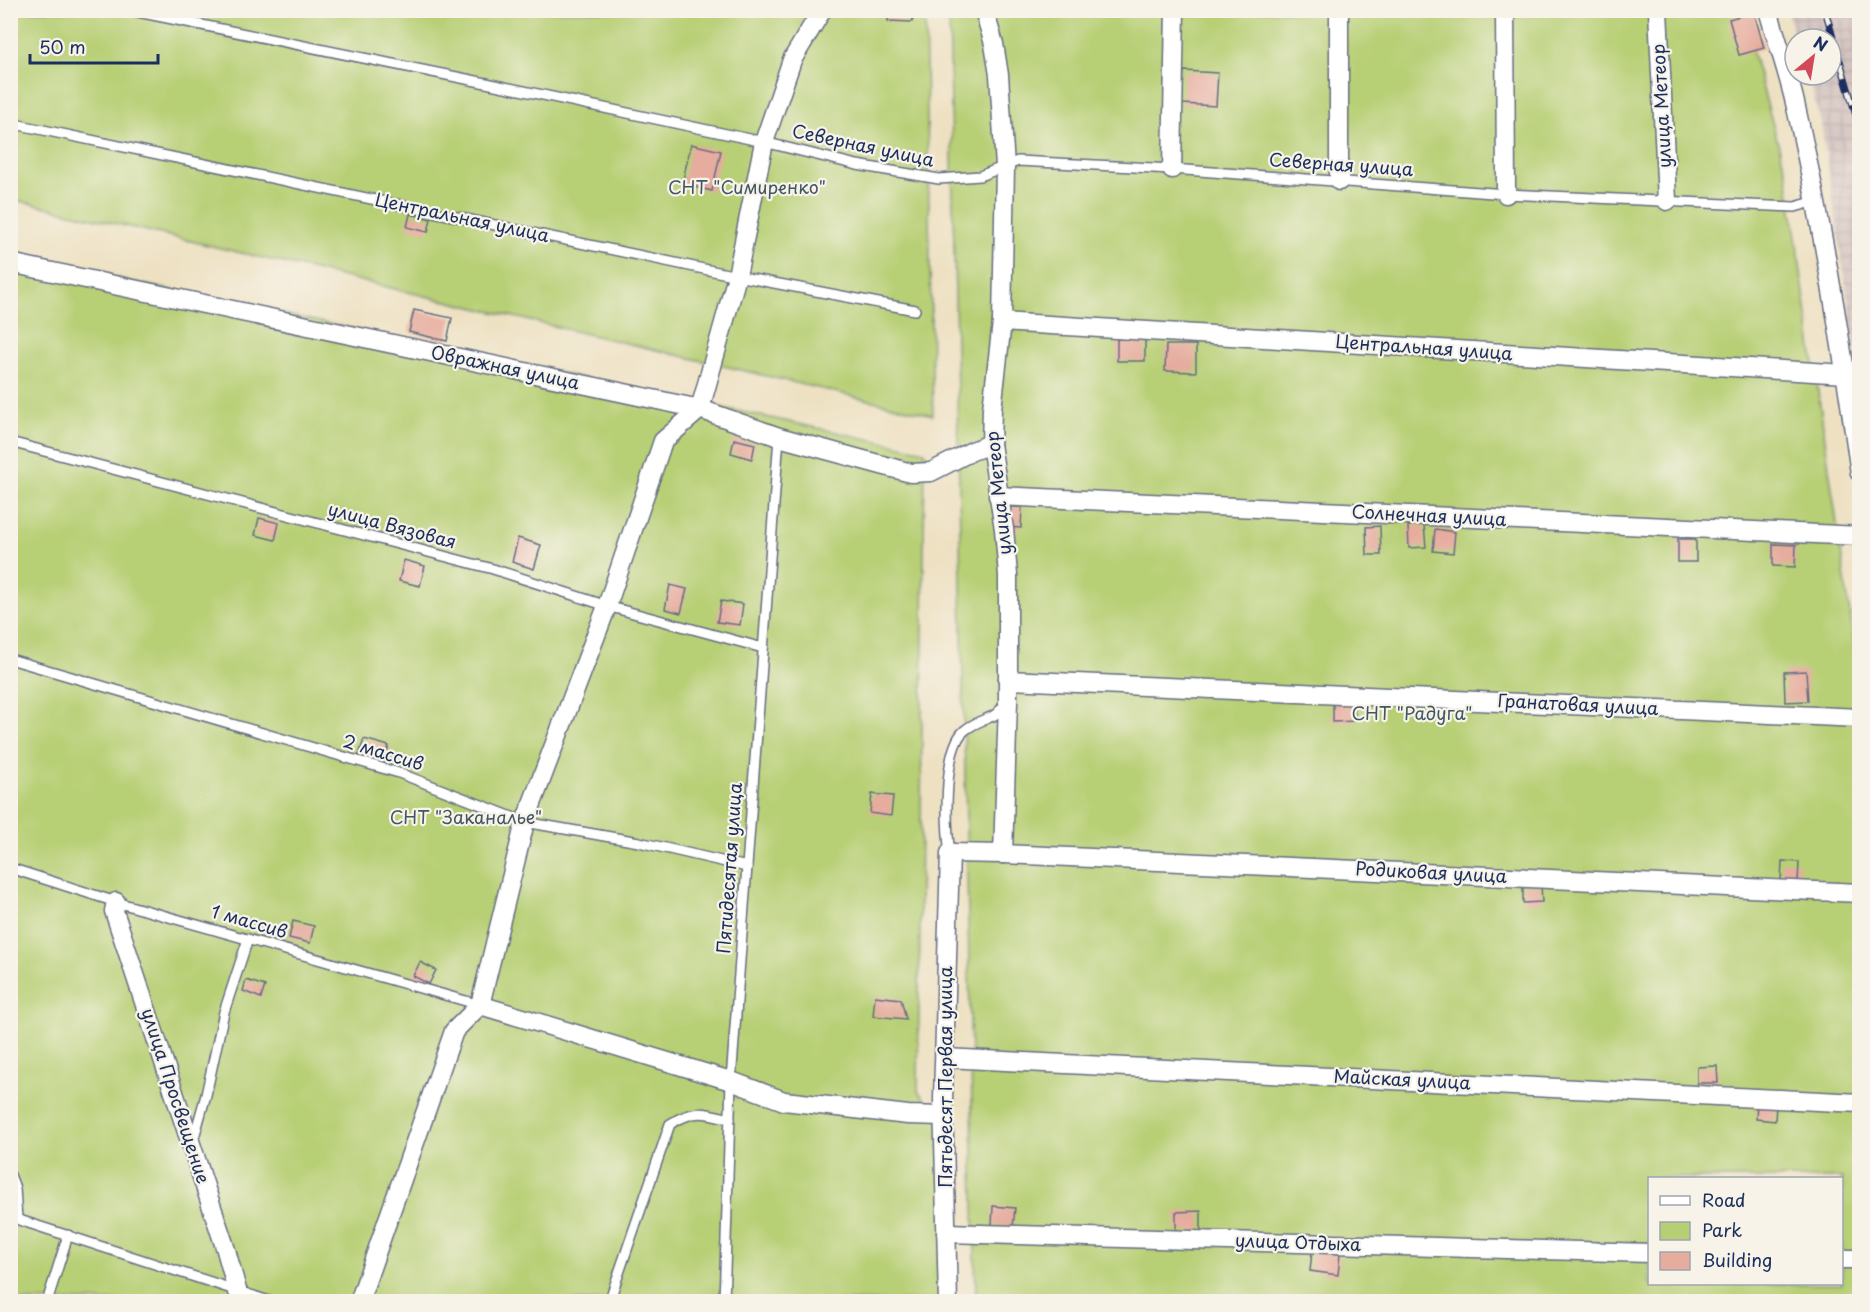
<svg xmlns="http://www.w3.org/2000/svg" width="1870" height="1312" font-family="'Playpen Sans',sans-serif">
<style>
.industrial{fill:url(#industrial-grid)}
.green{fill:#b7cf74;stroke:#697f69;stroke-width:1.5;fill-rule:evenodd}
.building{fill:#e6ac9e}
.lines{fill:none;stroke-linecap:round;stroke-linejoin:round}
.service-casing{stroke:#656d81;stroke-width:12}
.minor-casing{stroke:#656d81;stroke-width:21}
.service{stroke:#fff;stroke-width:9}
.minor{stroke:#fff;stroke-width:18}
.rail-casing{stroke:#1b2f5e;stroke-width:7}
.rail{stroke:#f7f3e8;stroke-width:4.5;stroke-dasharray:14;stroke-linecap:butt}
.labels{text-anchor:middle;stroke-width:4.5;stroke-linejoin:round;paint-order:stroke}
.street-label{font-size:18px;fill:#1b2f5e;stroke:#f7f3e8}
.park-label{font-size:18px;fill:#425764;stroke:#f7f3e8}
</style>
<defs>
<pattern id="industrial-grid" width="8" height="8" patternUnits="userSpaceOnUse" patternTransform="scale(1.5)"><rect width="8" height="8" fill="#d1c0bd"/><path d="M0 4h8M4 0v8" fill="none" stroke="#b3a5a5"/></pattern>
</defs>
<rect width="100%" height="100%" fill="#f7f3e8"/>
<filter id="ink" filterUnits="userSpaceOnUse"><feTurbulence type="fractalNoise" baseFrequency=".0167" numOctaves="2"/><feDisplacementMap in="SourceGraphic" scale="12" xChannelSelector="R" yChannelSelector="G"/><feConvolveMatrix kernelMatrix="1 2 1 2 8 2 1 2 1" color-interpolation-filters="sRGB"/></filter>
<filter id="wash" filterUnits="userSpaceOnUse"><feTurbulence type="fractalNoise" baseFrequency=".008" numOctaves="4" result="noise"/><feDisplacementMap in="SourceGraphic" scale="24" xChannelSelector="R" yChannelSelector="G"/><feGaussianBlur stdDeviation="1.35" result="paint"/><feColorMatrix in="noise" values="0 0 0 0 0 0 0 0 0 0 0 0 0 0 0 0 0 1.4 0 .05"/><feComposite in="paint" operator="in"/></filter>
<g filter="url(#wash)">
<rect width="100%" height="100%" fill="#eee1c2"/>
<path class="industrial" d="M1787 11H1859V372L1821 122 1807 75H1831V39H1796Z"/>
<g class="green">
<path d="M11 11H925L933 415 11 199Z"/>
<path d="M949 11H1741L1787 175 1859 677V1301H976ZM1650 1178H1842V1284H1650Z"/>
<path d="M10 251 91 273 925 451 918 1091 952 1132 951 1301H11Z"/>
</g>
<g id="blocks">
<g class="building">
<path d="M888 10H916L912 22 888 21Z"/>
<path d="M1754 12 1764 48 1739 55 1729 19Z"/>
<path d="M1184 71 1218 73 1216 106 1182 104Z"/>
<path d="M691 144 721 151 712 191 682 184Z"/>
<path d="M410 214 431 219 428 232 407 227Z"/>
<path d="M414 310 452 318 447 341 409 332Z"/>
<rect x="1117" y="339" width="28" height="22"/>
<path d="M1166 345H1196V372L1165 371Z"/>
<path d="M734 439 755 444 752 459 731 453Z"/>
<path d="M1009 507H1022L1021 528 1008 527Z"/>
<path d="M259 518 279 523 275 540 255 535Z"/>
<path d="M1424 525 1426 547 1409 548 1408 526Z"/>
<path d="M1380 526 1381 555H1367L1366 527Z"/>
<path d="M1435 529 1455 532 1453 553 1433 551Z"/>
<path d="M518 538 541 545 534 569 512 562Z"/>
<rect x="1678" y="539" width="18" height="23"/>
<path d="M1773 544 1796 545 1795 567 1773 566Z"/>
<path d="M404 560 425 566 420 586 399 581Z"/>
<path d="M670 585 687 589 681 613 665 609Z"/>
<path d="M721 601 743 604 740 625 717 622Z"/>
<path d="M1806 671 1808 701 1785 702 1784 672Z"/>
<path d="M1354 701 1355 721 1333 722V702Z"/>
<path d="M364 739 389 746 382 769 357 762Z"/>
<path d="M872 794 893 796 891 816 870 813Z"/>
<path d="M1782 861 1799 862 1798 882H1781Z"/>
<path d="M1541 884 1542 902 1523 903V885Z"/>
<path d="M293 921 314 926 310 943 289 938Z"/>
<path d="M420 962 436 970 429 984 413 976Z"/>
<path d="M246 980 265 986 261 998 243 991Z"/>
<path d="M875 996 901 999 906 1019 873 1016Z"/>
<path d="M1717 1066 1718 1083H1697V1067Z"/>
<path d="M1757 1103 1776 1104 1775 1121 1756 1119Z"/>
<path d="M993 1206 1015 1208 1013 1227 992 1225Z"/>
<path d="M1201 1211V1231H1176V1212Z"/>
<path d="M1312 1251 1340 1254 1338 1275 1310 1271Z"/>
</g>
</g>
</g>
<g filter="url(#ink)">
<use href="#blocks" fill-opacity="0" stroke="#656d81" stroke-width="1.5"/>
<g class="lines">
<g class="service-casing">
<g id="service">
<path d="M128 10 486 83 764 142 857 165 939 179 980 176 1018 161 1172 169 1506 194 1795 207 1816 201"/>
<path d="M10 123 737 276 915 310"/>
<path d="M10 442 493 569 607 606 763 648"/>
<path d="M10 659 399 773 525 822 639 842 747 867"/>
<path d="M950 853C946 826 943 750 964 731 973 723 982 721 993 716 998 713 1002 708 1006 704"/>
<path d="M10 868 116 902 480 1005"/>
<path d="M193 1141 206 1095 224 1012 248 939"/>
<path d="M10 1175 15 1188 17 1219"/>
<path d="M10 1217 272 1302"/>
<path d="M47 1302 68 1235"/>
<path d="M609 1302 670 1124C694 1109 704 1112 730 1119"/>
<path d="M724 1302 731 1081 779 437"/>
</g>
</g>
<g class="minor-casing">
<g id="minor">
<path d="M1505 10 1506 194"/>
<path d="M1658 10 1667 201"/>
<path d="M1768 10C1778 44 1790 78 1797 112 1824 231 1843 352 1860 473"/>
<path d="M1172 169 1175 10"/>
<path d="M1339 181V10"/>
<path d="M10 263 700 409 779 437 911 473 931 472 972 451 991 444"/>
<path d="M1002 322 1846 374"/>
<path d="M998 496 1860 536"/>
<path d="M1008 680 1860 718"/>
<path d="M1003 854 1860 893"/>
<path d="M116 902 114 911 226 1250 237 1290"/>
<path d="M480 1005 731 1081 784 1101 908 1115 943 1116"/>
<path d="M945 1058 1860 1103"/>
<path d="M946 1233 1650 1253"/>
<path d="M1842 1259H1860"/>
<path d="M359 1302 454 1031 480 1005 525 822 607 606 663 441 700 409 737 276 764 142 792 60 822 10"/>
<path d="M948 1302 943 1099 950 853 1003 854 1008 702V575L1004 529 991 444 992 409 1002 322 1005 167 999 75 994 44 984 10"/>
</g>
</g>
<use href="#service" class="service"/>
<use href="#minor" class="minor"/>
<g class="rail-casing">
<path id="rail" d="M1825 10 1860 129"/>
</g>
<use href="#rail" class="rail"/>
</g>
</g>
<g class="labels">
<g class="street-label">
<text transform="translate(1662 106) rotate(-93)" y="6">улица Метеор</text>
<text transform="translate(863 146) rotate(12)" y="6">Северная улица</text>
<text transform="translate(1341 165) rotate(4)" y="6">Северная улица</text>
<text transform="translate(462 218) rotate(12)" y="6">Центральная улица</text>
<text transform="translate(1424 348) rotate(4)" y="6">Центральная улица</text>
<text transform="translate(505 368) rotate(12)" y="6">Овражная улица</text>
<text transform="translate(999 493) rotate(-96)" y="6">улица Метеор</text>
<text transform="translate(1429 516) rotate(3)" y="6">Солнечная улица</text>
<text transform="translate(392 526) rotate(15)" y="6">улица Вязовая</text>
<text transform="translate(1578 705) rotate(3)" y="6">Гранатовая улица</text>
<text transform="translate(383 753) rotate(17)" y="6">2 массив</text>
<text transform="translate(730 868) rotate(-86)" y="6">Пятидесятая улица</text>
<text transform="translate(1431 873) rotate(3)" y="6">Родиковая улица</text>
<text transform="translate(249 922) rotate(16)" y="6">1 массив</text>
<text transform="translate(946 1077) rotate(-90)" y="6">Пятьдесят Первая улица</text>
<text transform="translate(1402 1080) rotate(3)" y="6">Майская улица</text>
<text transform="translate(175 1096) rotate(72)" y="6">улица Просвещение</text>
<text transform="translate(1298 1243) rotate(2)" y="6">улица Отдыха</text>
</g>
<g class="park-label">
<text x="747" y="194">СНТ "Симиренко"</text>
<text x="1412" y="720">СНТ "Радуга"</text>
<text x="466" y="824">СНТ "Заканалье"</text>
</g>
</g>
<rect width="1870" height="1312" fill="none" stroke="#f7f3e8" stroke-width="36"/>
<rect x="1648" y="1177" width="195" height="108" fill="#f7f3e8" stroke="#9fa5b1" stroke-width="1.5"/>
<rect x="1660" y="1196" width="30" height="9" fill="#ffffff" stroke="#9fa5b1" stroke-width="1.5"/>
<text x="1702" y="1207" font-size="18" fill="#1b2f5e">Road</text>
<rect x="1660" y="1222" width="30" height="18" fill="#b7cf74" stroke="#9fa5b1" stroke-width="1.5"/>
<text x="1702" y="1237" font-size="18" fill="#1b2f5e">Park</text>
<rect x="1660" y="1252" width="30" height="18" fill="#e6ac9e" stroke="#9fa5b1" stroke-width="1.5"/>
<text x="1702" y="1267" font-size="18" fill="#1b2f5e">Building</text>
<g transform="translate(1813 57) rotate(30)"><circle r="28" fill="#f7f3e8" stroke="#9fa5b1" stroke-width="1.5"/>
<path d="M0-4.5L10 22L0 15L-10 22Z" fill="#d1495b"/>
<text y="-9" font-size="16" font-weight="bold" text-anchor="middle" fill="#1b2f5e">N</text>
</g>
<path d="M30 54v9h128v-9" fill="none" stroke="#1b2f5e" stroke-width="3"/>
<text x="39" y="54" font-size="18" fill="#1b2f5e" stroke="#f7f3e8" stroke-width="4.5" paint-order="stroke">50 m</text>
</svg>
